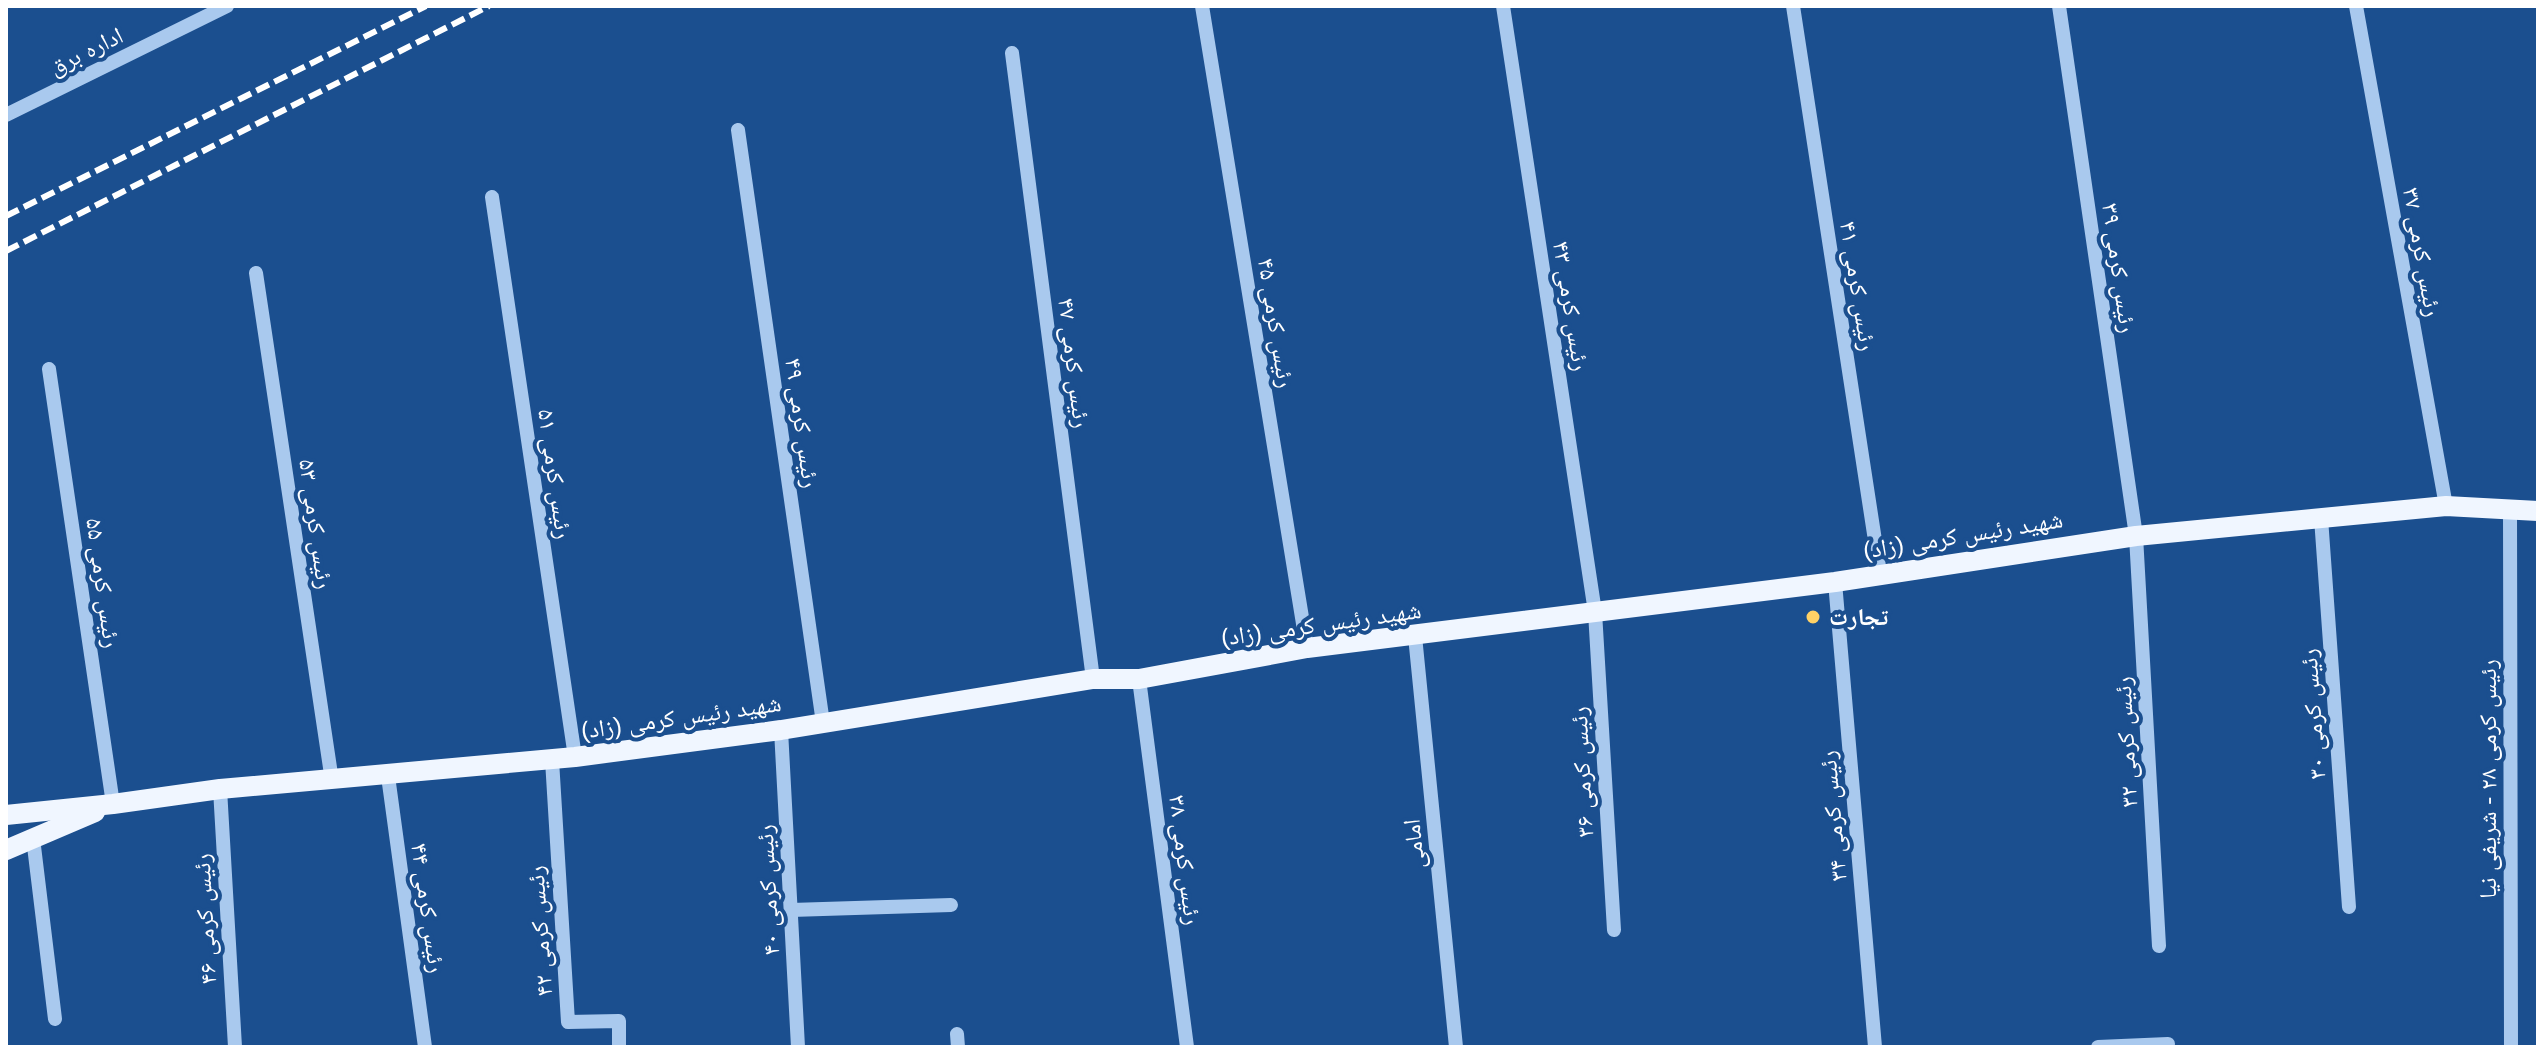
<svg xmlns="http://www.w3.org/2000/svg" width="2544" height="1053" font-family="Arial,'Noto Naskh Arabic',sans-serif">
<style>
.lines{fill:none;stroke-linecap:round;stroke-linejoin:round}
.minor{stroke:#a9c9ee;stroke-width:14}
.major{stroke:#f0f6ff;stroke-width:20}
.rail{stroke:#fff;stroke-width:6;stroke-dasharray:14 6;stroke-linecap:butt}
.poi-dot{fill:#ffd166;stroke:#1b4f8f;stroke-width:3}
.labels{text-anchor:middle;stroke-width:8;stroke-linejoin:round;paint-order:stroke}
.street-label{font-size:24px;fill:#fff;stroke:#1b4f8f}
.poi-label{font-size:24px;font-weight:bold;fill:#fff;stroke:#1b4f8f;text-anchor:start}
</style>
<rect width="100%" height="100%" fill="#1b4f8f"/>
<g class="lines">
<g class="minor">
<path d="M1202 6 1307 648"/>
<path d="M1503 6 1595 612 1614 930"/>
<path d="M1793 6 1880 573"/>
<path d="M2059 6 2136 536 2159 946"/>
<path d="M2356 6 2446 506"/>
<path d="M1012 53 1093 679"/>
<path d="M6 115 227 6"/>
<path d="M738 130 823 723"/>
<path d="M492 197 575 757"/>
<path d="M256 273 332 781"/>
<path d="M49 369 113 804"/>
<path d="M2510 510 2511 1047"/>
<path d="M2321 518 2349 907"/>
<path d="M1835 582 1875 1047"/>
<path d="M1415 636 1456 1047"/>
<path d="M1139 679 1187 1047"/>
<path d="M781 730 798 1047"/>
<path d="M552 760 568 1022 619 1021V1047"/>
<path d="M388 776 425 1047"/>
<path d="M220 789 235 1047"/>
<path d="M33 838 55 1019"/>
<path d="M791 910 951 905"/>
<path d="M957 1034 958 1047"/>
<path d="M2098 1047 2168 1044"/>
</g>
<g class="major">
<path d="M6 815 113 804 220 789 575 757 781 730 1093 679H1139L1307 648 1835 582 2136 536 2446 506 2538 511"/>
<path d="M6 850 95 812"/>
</g>
<g class="rail">
<path d="M6 216 426 6"/>
<path d="M6 251 489 6"/>
</g>
</g>
<circle class="poi-dot" cx="1813" cy="617" r="8"/>
<g class="labels">
<g class="street-label">
<text transform="translate(86 51) rotate(-26)" y="8">اداره برق</text>
<text transform="translate(2422 252) rotate(80)" y="8">رئیس کرمی ۳۷</text>
<text transform="translate(2119 268) rotate(82)" y="8">رئیس کرمی ۳۹</text>
<text transform="translate(1858 286) rotate(81)" y="8">رئیس کرمی ۴۱</text>
<text transform="translate(1571 306) rotate(81)" y="8">رئیس کرمی ۴۳</text>
<text transform="translate(1276 323) rotate(81)" y="8">رئیس کرمی ۴۵</text>
<text transform="translate(1074 363) rotate(83)" y="8">رئیس کرمی ۴۷</text>
<text transform="translate(802 423) rotate(82)" y="8">رئیس کرمی ۴۹</text>
<text transform="translate(555 474) rotate(82)" y="8">رئیس کرمی ۵۱</text>
<text transform="translate(316 524) rotate(82)" y="8">رئیس کرمی ۵۳</text>
<text transform="translate(1963 535) rotate(-9)" y="8">شهید رئیس کرمی (زاد)</text>
<text transform="translate(103 583) rotate(82)" y="8">رئیس کرمی ۵۵</text>
<text transform="translate(1321 624) rotate(-8)" y="8">شهید رئیس کرمی (زاد)</text>
<text transform="translate(2313 714) rotate(-94)" y="8">رئیس کرمی ۳۰</text>
<text transform="translate(681 717) rotate(-8)" y="8">شهید رئیس کرمی (زاد)</text>
<text transform="translate(2126 742) rotate(-93)" y="8">رئیس کرمی ۳۲</text>
<text transform="translate(1582 772) rotate(-93)" y="8">رئیس کرمی ۳۶</text>
<text transform="translate(2488 779) rotate(-90)" y="8">رئیس کرمی ۲۸ - شریفی نیا</text>
<text transform="translate(1833 816) rotate(-95)" y="8">رئیس کرمی ۳۴</text>
<text transform="translate(1414 844) rotate(-96)" y="8">امامی</text>
<text transform="translate(1185 860) rotate(83)" y="8">رئیس کرمی ۳۸</text>
<text transform="translate(768 890) rotate(-93)" y="8">رئیس کرمی ۴۰</text>
<text transform="translate(428 908) rotate(82)" y="8">رئیس کرمی ۴۴</text>
<text transform="translate(205 919) rotate(-93)" y="8">رئیس کرمی ۴۶</text>
<text transform="translate(540 931) rotate(-94)" y="8">رئیس کرمی ۴۲</text>
</g>
<g class="poi-label">
<text x="1829" y="625">تجارت</text>
</g>
</g>
<rect width="2544" height="1053" fill="none" stroke="#ffffff" stroke-width="16"/>
</svg>
